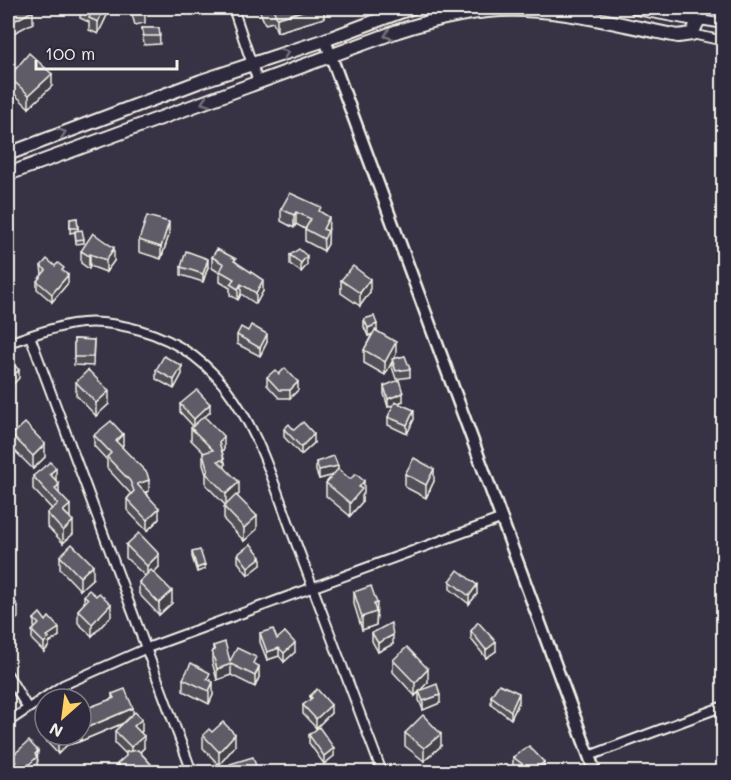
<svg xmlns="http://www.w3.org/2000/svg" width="731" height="780" font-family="Mali,sans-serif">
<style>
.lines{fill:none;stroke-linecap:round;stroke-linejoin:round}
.street-casing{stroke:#f4f1e8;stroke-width:12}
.secondary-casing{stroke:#f4f1e8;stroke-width:15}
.primary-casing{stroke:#f4f1e8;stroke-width:16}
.street{stroke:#2f2a3d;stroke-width:8}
.secondary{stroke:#2f2a3d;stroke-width:10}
.primary{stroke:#2f2a3d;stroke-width:12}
.wall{fill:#524f59;stroke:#f4f1e8;stroke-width:1.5}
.shaded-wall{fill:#424048;stroke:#f4f1e8;stroke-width:1.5}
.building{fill:#5f5c67;stroke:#f4f1e8;stroke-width:1.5}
.oneway{stroke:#747079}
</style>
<rect width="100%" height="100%" fill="#373244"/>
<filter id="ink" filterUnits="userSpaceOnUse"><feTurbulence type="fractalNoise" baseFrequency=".0167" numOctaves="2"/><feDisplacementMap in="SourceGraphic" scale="12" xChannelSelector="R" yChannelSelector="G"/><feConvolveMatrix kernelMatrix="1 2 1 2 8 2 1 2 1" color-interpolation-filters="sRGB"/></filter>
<g filter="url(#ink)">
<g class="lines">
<g class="street-casing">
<g id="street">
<path d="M233 8 258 82"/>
<path d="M700 20 724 24"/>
<path d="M692 34 724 41"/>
<path d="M30 336 192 772"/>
<path d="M8 343C29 336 51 328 73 324 95 320 119 324 140 330 241 358 263 456 296 543 325 619 353 696 382 772"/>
<path d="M8 675 27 707"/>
<path d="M8 722 63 685 147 648 500 519"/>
<path d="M589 756 724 706"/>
</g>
</g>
<g class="secondary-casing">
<path id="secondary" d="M325 40 595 772"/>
</g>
<g class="primary-casing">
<g id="primary">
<path d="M636 8 700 20"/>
<path d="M8 154 201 81 325 40 411 8"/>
<path d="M8 174 398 31C439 18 481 8 524 10 576 12 627 26 678 36L692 34 704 8"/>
</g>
</g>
<use href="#street" class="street"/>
<use href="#secondary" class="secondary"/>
<use href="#primary" class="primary"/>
</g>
<g class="wall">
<path d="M80 8H109V11L98 34 89 30V22L80 18Z"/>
<path d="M130 8H145V23L135 25Z"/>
<path d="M252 8H324V18L277 32 273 22 265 24 259 9 254 11Z"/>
<path d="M142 28H159L160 44 144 45Z"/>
<path d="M9 77 52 86 29 108 9 89Z"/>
<path d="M281 209 321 213 329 229 328 231V244L324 251 305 241V229L296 224 294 228 281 221Z"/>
<path d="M77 218 78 230 84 239V243L76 244 75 232 70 233V219Z"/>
<path d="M169 235 161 259 139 252V240Z"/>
<path d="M81 251 114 261 106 272 90 266 89 269 81 263Z"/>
<path d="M290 255 307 265 301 272 290 264Z"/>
<path d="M212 257 236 262 263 291 256 304 241 294 238 300 230 295V288L220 282V273L212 268Z"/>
<path d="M41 266H55L68 283 52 302 37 289V281L42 275Z"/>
<path d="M181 267H208L203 282 181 275Z"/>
<path d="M341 280 370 292 360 306 341 293Z"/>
<path d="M364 319 377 331 396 354 394 359 410 369V377L396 379 392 367V362L385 375 364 363V350L372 334 368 336 364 327Z"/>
<path d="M248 331 267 342 260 356 237 344V335Z"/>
<path d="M74 339 94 340 93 366 74 365Z"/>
<path d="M156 370 182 374 174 389 156 379Z"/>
<path d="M279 374 298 390 290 398H279L267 385V377Z"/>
<path d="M76 382 109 404 96 416 76 395Z"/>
<path d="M384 386 403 401 398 403 414 419 407 434 388 425V417L394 405 388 407 384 394Z"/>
<path d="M180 404 210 412 204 417 224 449 222 451 225 463V469L239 494 237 496 257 529 244 541 224 520V507L226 506 206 485V474L203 465V453H204L191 440V428L193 426 180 412Z"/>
<path d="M284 429 294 430 314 443 301 455 284 437Z"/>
<path d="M12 435 45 457 33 469 12 448Z"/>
<path d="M94 435 123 445 122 447 149 491 145 493 159 519 147 531 127 510V499L131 494 130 493 107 468V460L94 446Z"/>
<path d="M316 462 338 469 364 493 362 496V502L350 516 326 496V483L333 475 319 479 316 471Z"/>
<path d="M405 474 434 481 426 498 405 487Z"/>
<path d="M33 476 56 481 59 494 70 518 73 534 63 543 47 526V513L52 509 33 489Z"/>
<path d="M126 545 159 567 154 572 172 603 159 615 139 594V582L145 576 126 558Z"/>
<path d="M192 552 205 569 197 572 192 557Z"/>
<path d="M238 554 261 565 248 575 238 562Z"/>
<path d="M60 556 93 578 80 590 60 569Z"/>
<path d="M450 581 477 594 469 604 450 589Z"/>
<path d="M354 592 377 616 376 625 362 630 354 604Z"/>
<path d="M84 595 111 616 92 636 78 623V610L84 604Z"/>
<path d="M34 619 46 621 59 636 49 643V646L44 652 32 640V631L35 628 34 627Z"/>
<path d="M471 631 496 651 486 658 471 639Z"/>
<path d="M260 633 277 639 295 652 284 662 279 656 267 660 260 642Z"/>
<path d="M372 633 393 644 378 652 372 641Z"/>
<path d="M213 646 230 661 256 665 259 677 255 687 231 675 217 680 212 662V651H213Z"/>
<path d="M393 660 428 682 419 691 440 703 423 710 419 700V692L415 696 393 672Z"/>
<path d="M183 679 210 680 213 695 209 704 183 691Z"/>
<path d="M112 694 133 715 142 731 141 732 144 748 140 752 158 772H117V764L126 757V754L115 743V731L124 723 81 741 79 735H81L85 709 112 699Z"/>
<path d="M310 696 331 713 316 728 303 714V705L310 700Z"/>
<path d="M491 696 519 701 511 719 491 704Z"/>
<path d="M212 732 235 746 219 765 203 748V735Z"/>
<path d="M405 733 441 746 424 761 405 746Z"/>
<path d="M46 735H79V742L67 745 58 754 46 741Z"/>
<path d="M309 735 334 756 324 764 309 743Z"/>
<path d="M11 757 38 760 37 765 29 772H18L11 765Z"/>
<path d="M513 757 544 772H517L513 769Z"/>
</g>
<g class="shaded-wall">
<path d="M104 8H109V11L98 34V22Z"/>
<path d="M254 8H259V9L254 11Z"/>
<path d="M313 8H324V18L277 32V18Z"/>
<path d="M33 11V23L8 36V24Z"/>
<path d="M52 74V86L29 108V95Z"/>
<path d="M296 212V224L294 228V215Z"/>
<path d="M329 217 328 244 324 251 323 229Z"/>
<path d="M169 222V235L161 259V247Z"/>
<path d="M114 248V261L106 272V260Z"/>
<path d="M90 254V266L89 269V256Z"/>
<path d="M307 256V265L301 272V263Z"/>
<path d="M208 259V267L203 282V274Z"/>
<path d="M68 275V283L52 302V294Z"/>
<path d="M370 279V292L360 306V293Z"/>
<path d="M263 280V291L256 304V293Z"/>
<path d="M241 284V294L238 300V289Z"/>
<path d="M377 324V332L368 336V328Z"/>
<path d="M267 334V342L260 356V348Z"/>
<path d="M396 342V354L385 375V362Z"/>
<path d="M182 366V374L174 389V380Z"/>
<path d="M19 370V378L8 390V381Z"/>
<path d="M298 382V390L290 398V390Z"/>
<path d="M109 391V404L96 416V403Z"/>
<path d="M403 393V401L388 407V399Z"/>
<path d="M210 404V412L194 427V419Z"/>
<path d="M414 410V419L407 434V425Z"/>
<path d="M123 434V445L116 453V441Z"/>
<path d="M314 434V443L301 455V447Z"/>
<path d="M224 437V449L219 454V442Z"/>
<path d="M45 444V457L33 469V456Z"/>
<path d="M338 466V474L319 479V470Z"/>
<path d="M56 468V481L50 474Z"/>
<path d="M434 469V481L426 498V485Z"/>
<path d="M149 480V491L137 495V484Z"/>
<path d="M364 481V493L362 496V502L350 516V503L359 487Z"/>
<path d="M239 482V494L226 506V494Z"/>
<path d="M59 484V497L55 501V489Z"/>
<path d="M70 505V518L63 511Z"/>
<path d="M159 508V519L147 531V520Z"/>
<path d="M257 516V529L244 541V528Z"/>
<path d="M73 521V534L63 543V531Z"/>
<path d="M159 554V567L147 579V566Z"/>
<path d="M261 557V565L248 575V567Z"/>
<path d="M93 565V578L80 590V577Z"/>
<path d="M205 565V569L197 572V568Z"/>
<path d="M477 585V594L469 604V596Z"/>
<path d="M172 591V603L159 615V603Z"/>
<path d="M377 603 376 625 362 630V617L374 604Z"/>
<path d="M111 604V616L92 636V624Z"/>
<path d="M18 606V618L8 626V614Z"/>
<path d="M59 628V636L49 643V646L44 652V643L47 636Z"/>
<path d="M393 635V644L378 652V643Z"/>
<path d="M496 642V651L486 658V650Z"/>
<path d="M295 643V652L284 662V653Z"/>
<path d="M279 648V656L267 660V652Z"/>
<path d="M231 664V675L217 680V669Z"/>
<path d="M259 666V677L255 687V676Z"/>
<path d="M428 669V682L415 696V683Z"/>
<path d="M213 682V695L209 704V691Z"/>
<path d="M519 693V701L511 719V711Z"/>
<path d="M440 695V703L423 710V701Z"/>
<path d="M331 705V713L316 728V719Z"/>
<path d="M133 708V719L81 741V730Z"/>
<path d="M142 719V731L134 738V726Z"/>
<path d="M235 734V746L219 765V752Z"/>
<path d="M441 734V746L424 761V748Z"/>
<path d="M74 735H79V742L67 745 58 754V745L67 737Z"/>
<path d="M144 736V748L131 760V747Z"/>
<path d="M334 748V756L324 764V756Z"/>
<path d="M38 751 37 765 29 772H23V770Z"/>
<path d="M544 762V772H533Z"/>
</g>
<g class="building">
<path d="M8 8H31L33 11 8 24Z"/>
<path d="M85 8H104L98 22 89 18 92 11Z"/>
<path d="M133 8H145V11L135 13Z"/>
<path d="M264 8H313L277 18 273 9 265 10Z"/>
<path d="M142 28H159L160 36H144Z"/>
<path d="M29 53 52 74 29 95 9 77Z"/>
<path d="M290 193 321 207 319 211 329 217 323 229 328 231 324 239 305 229 311 219 296 212 294 215 281 209Z"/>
<path d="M147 216 169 222 161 247 139 240Z"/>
<path d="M77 218 78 228H70V219Z"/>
<path d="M82 230 84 239 76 240 75 231Z"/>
<path d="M93 233 114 248 106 260 90 254 89 256 81 251Z"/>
<path d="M217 249 236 259 234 261 263 280 256 293 241 284 238 289 230 284 234 279 220 271 224 264 212 257Z"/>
<path d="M299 249 307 256 301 263 290 255Z"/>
<path d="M186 251 208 259 203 274 181 267Z"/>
<path d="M47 259 55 266 58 263 64 268 62 270 68 275 52 294 37 281 46 270 41 266Z"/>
<path d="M353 266 370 279 360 293 341 280Z"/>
<path d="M374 316 377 324 368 328 364 319Z"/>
<path d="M251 325 267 334 260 348 237 335 241 327 248 331Z"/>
<path d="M375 330 396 342 385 362 364 350Z"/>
<path d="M74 339 94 340 93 357H74Z"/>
<path d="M164 356 182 366 174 380 156 370Z"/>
<path d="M405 356 410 369 396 371 392 359Z"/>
<path d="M8 358 19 370 8 381Z"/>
<path d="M285 368 298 382 290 390H279L267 377 275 370 279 374Z"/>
<path d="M88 370 109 391 96 403 76 382Z"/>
<path d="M399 380 403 393 388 399 384 386Z"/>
<path d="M197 390 210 404 194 419 180 404Z"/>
<path d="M395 402 414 410 407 425 388 417Z"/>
<path d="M204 416 224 437 219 442 225 463 222 460 218 461 239 482 226 494 206 473 208 471 203 453 213 450 191 428Z"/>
<path d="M111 421 123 434 116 441 147 473 149 480 137 484 159 508 147 520 127 499 134 491 130 481 107 457 111 453 94 435Z"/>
<path d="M303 422 314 434 301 447 284 429 289 424 294 430Z"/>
<path d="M25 423 45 444 33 456 12 435Z"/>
<path d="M334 456 338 466 319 470 316 462Z"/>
<path d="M414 458 434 469 426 485 405 474Z"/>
<path d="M50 462 56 468 50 474 59 484 55 489 70 505 63 511 73 521 63 531 47 513 58 504 33 476Z"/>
<path d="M338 469 350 479 356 474 364 481 359 487 362 489 350 503 326 483Z"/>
<path d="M236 495 257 516 244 528 224 507Z"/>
<path d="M139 533 159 554 147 566 126 545Z"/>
<path d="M72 544 93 565 80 577 60 556Z"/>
<path d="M251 544 261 557 248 567 238 554Z"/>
<path d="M200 550 205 565 197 568 192 552Z"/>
<path d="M151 570 172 591 159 603 139 582Z"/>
<path d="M458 570 477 585 469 596 450 581Z"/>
<path d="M371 586 377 603 374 604 376 612 362 617 354 592Z"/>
<path d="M89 590 96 596 99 593 111 604 92 624 78 610 88 599 84 595Z"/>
<path d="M8 591 18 606 8 614Z"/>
<path d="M40 613 46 621 49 617 59 628 47 636 49 638 44 643 32 631 39 624 34 619Z"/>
<path d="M478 622 496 642 486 650 471 631Z"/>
<path d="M391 623 393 635 378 643 372 633Z"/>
<path d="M273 629 277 639 285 632 295 643 284 653 279 648 267 652 260 633Z"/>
<path d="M225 642 230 661 237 648 256 657 253 663 259 666 255 676 231 664 217 669 212 651 215 650 213 646Z"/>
<path d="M407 647 428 669 415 683 393 660Z"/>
<path d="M191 663 210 673 207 679 213 682 209 691 183 679Z"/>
<path d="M437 684 440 695 423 701 419 691Z"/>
<path d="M499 684 519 693 511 711 491 696Z"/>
<path d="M125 689 133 708 81 730V699H77L83 698 85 709 114 698 112 694Z"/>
<path d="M317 689 331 705 316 719 303 705 312 698 310 696Z"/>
<path d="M135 712 142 719 134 726 144 736 131 747 115 731Z"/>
<path d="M423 715 441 734 424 748 405 733Z"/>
<path d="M223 722 235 734 219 752 203 735 209 729 212 732Z"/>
<path d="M319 727 334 748 324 756 309 735Z"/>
<path d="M49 735H74L67 737 58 745Z"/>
<path d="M29 741 38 751 35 754 37 757 23 770 11 757Z"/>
<path d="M529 746 544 762 533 772 513 757Z"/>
<path d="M138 750 158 772H125L117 764 126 756V752Z"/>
<path d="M253 757 258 772H232L230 764Z"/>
<path d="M723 770V772H714Z"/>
</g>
<defs><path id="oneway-chevron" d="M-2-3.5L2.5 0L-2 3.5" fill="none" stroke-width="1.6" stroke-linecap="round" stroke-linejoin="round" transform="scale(1.5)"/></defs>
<g class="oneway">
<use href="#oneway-chevron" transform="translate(388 35) rotate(158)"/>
<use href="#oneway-chevron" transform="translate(285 53) rotate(-18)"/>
<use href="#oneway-chevron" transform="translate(205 102) rotate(160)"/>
<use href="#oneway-chevron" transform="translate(62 133) rotate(-21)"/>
</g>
</g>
<rect width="731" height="780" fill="none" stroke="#2f2a3d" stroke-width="30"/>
<rect x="15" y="15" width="701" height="750" fill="none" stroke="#f4f1e8" stroke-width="2" filter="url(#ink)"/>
<g transform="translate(63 717) rotate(208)"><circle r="28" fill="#2f2a3d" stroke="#7e7a81" stroke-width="1.5"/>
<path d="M0-4.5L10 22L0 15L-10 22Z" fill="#ffd166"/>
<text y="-9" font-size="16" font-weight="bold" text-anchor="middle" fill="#f4f1e8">N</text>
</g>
<path d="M36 60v9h141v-9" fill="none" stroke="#f4f1e8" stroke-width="3"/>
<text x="45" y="60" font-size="18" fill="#f4f1e8" stroke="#2f2a3d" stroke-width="4.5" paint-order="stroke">100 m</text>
</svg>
